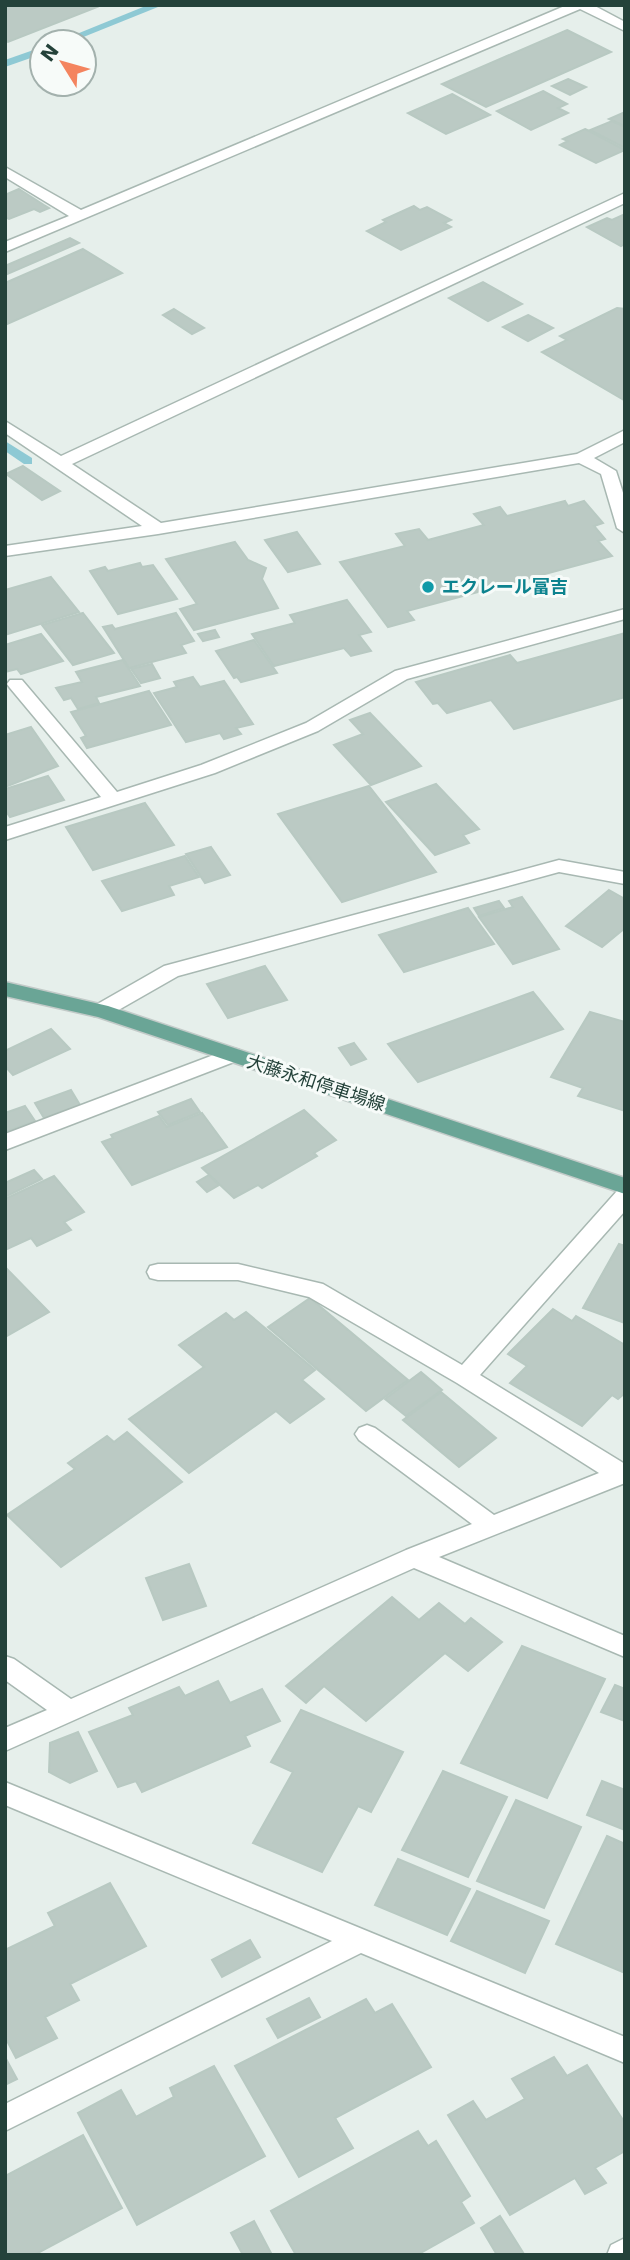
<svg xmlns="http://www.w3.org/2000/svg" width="630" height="2260" font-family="'DejaVu Sans','Noto Sans JP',sans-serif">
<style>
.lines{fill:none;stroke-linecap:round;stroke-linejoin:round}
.stream{fill:#8ec9d4;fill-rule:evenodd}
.building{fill:#bbcac4;stroke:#b8c9c2;stroke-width:2}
.minor-casing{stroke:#a8b8b2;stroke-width:3}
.major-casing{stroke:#c2cac8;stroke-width:3}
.minor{fill:#fff;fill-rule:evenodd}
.major{fill:#6aa596;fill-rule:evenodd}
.culture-dot{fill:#0f9aa8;stroke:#f7fbf9;stroke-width:2.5}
.labels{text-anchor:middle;stroke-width:6;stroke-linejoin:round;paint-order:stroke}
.culture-label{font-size:18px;font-weight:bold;fill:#0d838f;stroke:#f7fbf9;text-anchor:start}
.street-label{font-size:18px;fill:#24423a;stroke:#f7fbf9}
</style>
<rect width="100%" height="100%" fill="#e6efeb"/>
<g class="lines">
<g class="stream">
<path d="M148 5H163L71 42H57Z"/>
<path d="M42 47V54L5 67V60Z"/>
<path d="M5 441 32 458V464H24L5 451Z"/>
</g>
</g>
<g class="building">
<path d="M94 5 97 7 8 42 5 40V6Z"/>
<path d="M567 30 611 52 486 107 442 84Z"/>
<path d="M568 79 586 87 570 95 552 86Z"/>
<path d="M543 91 567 104 558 108 568 113 531 130 497 111Z"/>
<path d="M452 94 490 115 446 134 408 113Z"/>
<path d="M625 112V126L609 119Z"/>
<path d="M612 121 625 127V148L590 130Z"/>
<path d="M585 129 589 131 625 150 596 163 560 145 568 141 563 139Z"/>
<path d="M19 189 44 205 49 208 40 212 34 209 9 219 5 217V195Z"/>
<path d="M414 206 420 210 427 207 451 220 444 223 451 227 401 250 367 231 386 222 383 220Z"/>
<path d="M625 214V244L621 246 587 227 607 218 612 220Z"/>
<path d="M70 238 79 243 5 275V266Z"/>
<path d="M83 249 122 273 5 325V283Z"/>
<path d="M483 282 522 304 488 321 449 298Z"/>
<path d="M617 308 625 309 624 400 542 352 567 340 560 336Z"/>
<path d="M174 309 204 328 192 334 163 315Z"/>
<path d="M528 315 553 328 528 341 503 327Z"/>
<path d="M23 466 60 491 42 500 6 474Z"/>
<path d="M565 501 568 506 584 501 603 523 594 526 605 539 598 541 612 556 407 611 414 620 388 627 340 562 405 546 396 534 419 529 428 540 484 525 474 514 500 507 507 516Z"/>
<path d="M297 532 320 564 288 572 265 540Z"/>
<path d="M235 542 248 560 266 568 262 579 278 608 194 630 180 609 197 604 166 559Z"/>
<path d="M140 563 142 567 153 565 177 599 118 614 90 571 105 567 108 571Z"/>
<path d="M51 577 79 612 5 635V590Z"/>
<path d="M347 600 371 632 359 635 371 651 351 656 344 648 274 666 252 634 295 623 290 615Z"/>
<path d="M83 613 114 653 73 665 42 625Z"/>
<path d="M176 613 194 641 181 645 186 653 129 668 103 627 112 625 115 629Z"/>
<path d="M215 630 219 637 203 641 198 634Z"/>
<path d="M625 633V697L514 729 491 700 447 713 438 703 433 704 416 682 510 655 517 663Z"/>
<path d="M41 634 63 661 21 674 17 669 5 672V645Z"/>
<path d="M254 640 277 673 241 682 237 677 234 678 216 651Z"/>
<path d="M123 660 140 686 96 697 99 703 78 709 71 698 64 700 56 688 82 682 76 672Z"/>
<path d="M152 664 160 678 141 683 131 669Z"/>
<path d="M193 677 200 687 224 681 253 724 236 728 241 734 224 739 220 733 186 742 154 693 177 687 174 682Z"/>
<path d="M149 691 171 725 87 748 81 738 86 736 71 712Z"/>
<path d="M370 713 421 766 371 785 334 745 363 734 350 720Z"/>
<path d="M31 727 58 766 5 787V735Z"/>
<path d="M48 776 64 800 10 817 5 810V789Z"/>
<path d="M436 784 479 829 463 835 469 843 435 855 386 802Z"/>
<path d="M369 786 436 872 342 902 278 814Z"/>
<path d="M145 803 174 845 93 870 66 827Z"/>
<path d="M211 847 230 875 205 883 186 854Z"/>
<path d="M185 856 199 877 169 886 174 895 122 911 102 881Z"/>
<path d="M609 890 625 899V928L602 947 566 926Z"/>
<path d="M522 897 559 949 513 964 479 917 513 907 509 901Z"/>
<path d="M499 901 504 908 479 916 474 908Z"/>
<path d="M468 908 494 944 404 972 379 935Z"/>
<path d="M265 966 287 1000 228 1018 207 984Z"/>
<path d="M533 992 563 1029 418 1082 388 1044Z"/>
<path d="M590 1012 625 1022V1111L578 1096 583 1088 551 1077Z"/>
<path d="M51 1029 70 1049 13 1075 5 1066V1051Z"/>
<path d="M354 1043 366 1059 351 1065 339 1048Z"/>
<path d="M71 1090 80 1105 44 1118 35 1103Z"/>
<path d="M191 1099 200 1112 168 1125 158 1112Z"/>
<path d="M25 1106 35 1121 5 1132V1113Z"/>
<path d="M304 1110 336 1140 314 1153 317 1156 262 1188 258 1185 234 1198 202 1168Z"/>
<path d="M202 1113 227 1147 132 1185 102 1142 113 1138 111 1135 159 1116 167 1127Z"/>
<path d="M34 1170 42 1179 5 1197V1183Z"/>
<path d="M209 1175 219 1185 207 1192 197 1182Z"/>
<path d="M54 1176 84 1212 64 1222 71 1230 37 1246 31 1238 5 1250V1199Z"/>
<path d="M619 1244 625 1246V1323L583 1308Z"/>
<path d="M5 1267 49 1312 5 1337Z"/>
<path d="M310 1298 408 1380 366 1411 268 1327Z"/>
<path d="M553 1309 572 1321 576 1316 625 1345V1393L618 1399 612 1395 582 1426 510 1383 527 1366 508 1354Z"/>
<path d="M246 1312 315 1370 302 1380 324 1399 290 1423 276 1411 189 1473 129 1419 204 1367 179 1345 226 1313 234 1320Z"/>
<path d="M421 1372 442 1390 406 1416 385 1399Z"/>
<path d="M441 1392 496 1438 459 1467 403 1420Z"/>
<path d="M127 1432 182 1482 61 1567 7 1515 75 1469 68 1463 107 1436 114 1442Z"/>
<path d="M189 1564 206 1606 163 1620 146 1578Z"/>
<path d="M392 1597 419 1620 439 1603 465 1624 471 1618 502 1642 468 1671 445 1653 366 1721 324 1686 306 1703 286 1686Z"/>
<path d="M522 1646 605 1679 547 1798 461 1763Z"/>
<path d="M218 1681 230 1703 262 1689 280 1721 245 1736 250 1746 142 1792 136 1781 118 1787 89 1732 133 1715 129 1708 179 1687 185 1696Z"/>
<path d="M615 1685 625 1689V1721L601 1712Z"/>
<path d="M301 1710 403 1752 371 1812 358 1806 322 1872 253 1843 293 1772 271 1762Z"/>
<path d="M78 1732 97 1771 70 1783 49 1772 50 1743Z"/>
<path d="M443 1771 507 1797 468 1877 402 1850Z"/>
<path d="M602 1781 625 1790V1830L587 1815Z"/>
<path d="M516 1800 581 1827 544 1908 477 1881Z"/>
<path d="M607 1836 625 1844V1973L556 1944Z"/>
<path d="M398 1859 470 1889 447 1935 375 1905Z"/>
<path d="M110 1883 146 1946 70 1984 79 2000 45 2017 57 2038 16 2058 5 2037V1950L55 1926 48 1913Z"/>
<path d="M477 1891 549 1921 525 1973 451 1941Z"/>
<path d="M250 1940 260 1957 222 1977 212 1960Z"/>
<path d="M309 1998 320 2017 278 2038 267 2019Z"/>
<path d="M366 1999 375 2013 392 2004 431 2067 335 2118 353 2148 299 2177 235 2066Z"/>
<path d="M5 2057 17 2079 5 2085Z"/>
<path d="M554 2057 567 2076 587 2065 625 2123V2151L595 2168 606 2183 585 2194 575 2178 510 2215 448 2115 473 2101 486 2120 525 2099 512 2079Z"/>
<path d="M214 2066 265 2156 137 2225 78 2113 121 2090 136 2117 174 2097 170 2088Z"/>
<path d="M418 2131 428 2146 436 2141 470 2196 461 2202 474 2223 417 2255H296L271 2211Z"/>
<path d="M83 2135 122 2208 34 2255H5V2176Z"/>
<path d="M500 2216 524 2254 523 2255H497L481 2228Z"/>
<path d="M254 2221 272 2255H243L231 2233Z"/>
</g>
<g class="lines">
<g class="minor-casing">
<g id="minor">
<path d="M567 5H593L625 22V31L580 9 5 252V242L69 216 5 177V167L81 210Z"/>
<path d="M625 193V203L72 464 161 523 577 454 625 430V442L594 458 616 471 625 499V533L617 528 601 474 579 463 158 534 5 556V546L142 526 5 433V421L61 456Z"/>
<path d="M625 609V619L407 679 318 731 215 773 5 840V827L101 797 10 688 7 684 10 680H22L117 792 201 765 306 723 395 671Z"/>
<path d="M559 860 625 872V884L559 872 178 976 108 1016H94L91 1011 94 1006 164 966Z"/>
<path d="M232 1048 239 1050 242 1055 239 1060 5 1150V1134Z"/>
<path d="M625 1189V1211L480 1375 625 1464V1483L439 1557 625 1636V1657L414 1568 5 1751V1728L47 1710 5 1680V1656L14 1659 71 1699 406 1550 472 1524 359 1440 355 1434 359 1428 367 1425 375 1428 494 1515 599 1473 457 1383 309 1297 238 1280H158L150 1278 147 1272 150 1266 158 1264H238L323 1284 462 1365 617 1191Z"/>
<path d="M5 1782 625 2037V2063L361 1953 5 2131V2104L332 1941 5 1805Z"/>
<path d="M625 2238V2255H607L611 2245Z"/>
</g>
</g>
<g class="major-casing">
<path id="major" d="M5 982 108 1006 625 1178V1194L98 1017 5 996Z"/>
</g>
<use href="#minor" class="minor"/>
<use href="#major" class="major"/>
</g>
<circle class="culture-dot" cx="428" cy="587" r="7"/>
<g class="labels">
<g class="culture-label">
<text x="442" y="593">エクレール富吉</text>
</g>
<g class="street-label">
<text transform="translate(316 1083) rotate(18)" y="6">大藤永和停車場線</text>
</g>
</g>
<rect width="630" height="2260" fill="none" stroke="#24423a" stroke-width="14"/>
<g transform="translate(63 63) rotate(307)"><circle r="33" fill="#f7fbf9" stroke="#a3b1ad" stroke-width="2"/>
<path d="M0-5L12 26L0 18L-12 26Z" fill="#f4845f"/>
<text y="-10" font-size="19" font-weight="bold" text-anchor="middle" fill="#24423a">N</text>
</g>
</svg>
